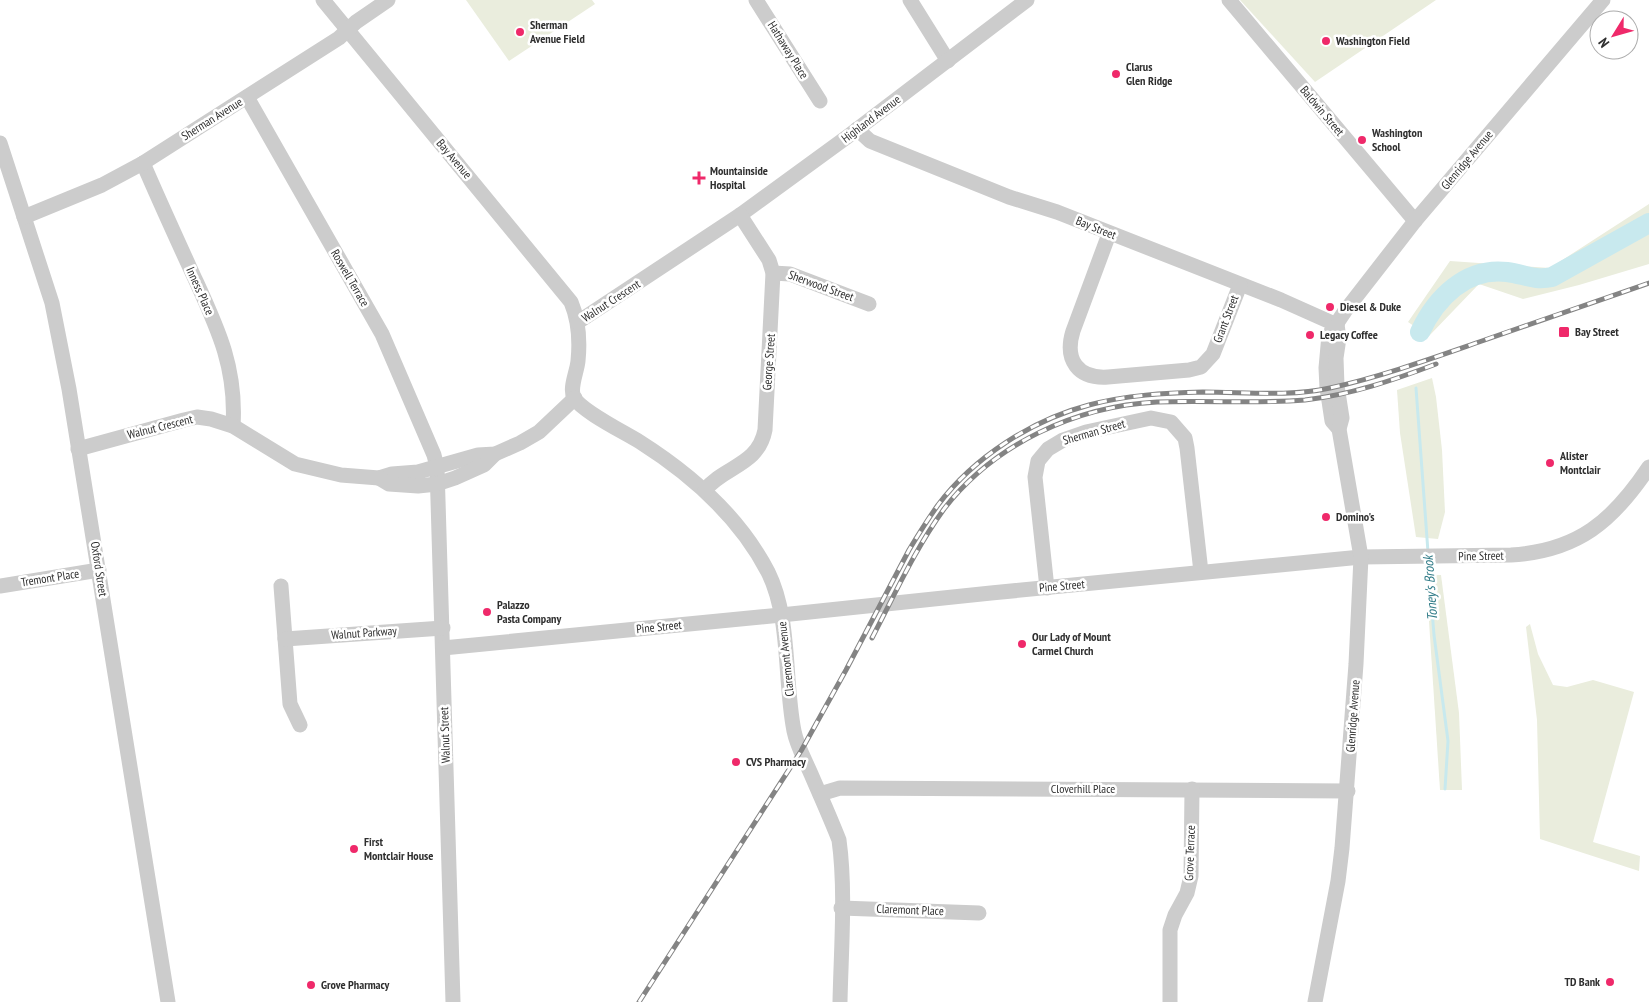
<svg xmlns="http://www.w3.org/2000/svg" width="1649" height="1002" font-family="'PT Sans Narrow',sans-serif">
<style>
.green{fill:#eaeddd}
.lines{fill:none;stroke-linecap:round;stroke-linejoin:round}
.stream{stroke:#c8e9ee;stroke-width:3}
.river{stroke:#c8e9ee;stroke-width:20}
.minor{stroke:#ccc;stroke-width:15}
.rail-casing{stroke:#848484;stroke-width:5}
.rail{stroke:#fff;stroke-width:3;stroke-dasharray:9;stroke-linecap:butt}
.poi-dot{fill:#ef296a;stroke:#fff;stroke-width:2}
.labels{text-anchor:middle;stroke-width:5;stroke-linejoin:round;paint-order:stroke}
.poi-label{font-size:12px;font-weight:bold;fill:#2f2f2f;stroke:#fff;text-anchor:start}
.street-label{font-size:12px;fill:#2f2f2f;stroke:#fff}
.water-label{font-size:14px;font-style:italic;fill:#347e8a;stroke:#fff}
</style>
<rect width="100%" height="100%" fill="#fff"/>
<g class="green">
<path d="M466 0H592L595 4 509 61Z"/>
<path d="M1240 0H1436L1315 82Z"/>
<path d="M1649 204V264L1579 285 1523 299 1479 284 1429 336 1408 322 1450 261 1550 268Z"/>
<path d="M1432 378 1436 397 1442 450 1445 512 1438 539 1416 537 1400 433 1397 390Z"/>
<path d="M1426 575H1441L1459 713 1462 790H1440Z"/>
<path d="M1530 624 1538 654 1553 685 1567 687 1593 680 1634 692 1593 842 1640 856 1639 871 1540 839 1537 720 1526 627Z"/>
</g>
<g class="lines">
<g class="stream">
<path d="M1416 388 1428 552"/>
<path d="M1428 561 1434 635 1448 741 1445 789"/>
</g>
<path class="river" d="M1420 332C1436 298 1466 267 1507 272 1524 274 1534 281 1552 277L1649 223"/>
<g class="minor">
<path d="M323 0 571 302C579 321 580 341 578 361 577 372 569 388 574 398 583 412 624 432 640 442 692 475 739 516 768 572 791 618 784 681 794 731 797 746 805 760 811 774 820 795 830 817 839 840 846 890 841 951 840 1002"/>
<path d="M756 0 820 101"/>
<path d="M910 0 948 61"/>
<path d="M1229 0 1415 221"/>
<path d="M247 97 382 334 434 455 437 467 453 1002"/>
<path d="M857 129 870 141 1009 197 1057 212 1281 300 1337 325"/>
<path d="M0 143 52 303 69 389 168 1002"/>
<path d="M143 163C158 198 174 233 190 268 215 323 237 364 233 426"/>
<path d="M24 217 102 185 143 163 339 38 356 22 388 0"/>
<path d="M1109 234 1073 331C1064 360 1078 379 1108 377L1189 370 1201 367 1213 354 1240 285"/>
<path d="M773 273 790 274 869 304"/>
<path d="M578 322 740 215 847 137 1027 0"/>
<path d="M1339 429 1332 421 1327 388 1326 368 1329 335 1345 311 1415 221 1603 0"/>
<path d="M78 449 184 420 197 417 211 419 233 426 295 464 341 475 379 478 392 474 418 472 478 455 495 454 520 443 539 432 575 398"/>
<path d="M379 478 389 484 418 486 437 484 455 478 484 465 495 454"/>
<path d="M705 490C724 466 758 466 765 430L773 273 769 260 740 215"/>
<path d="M0 586 99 570"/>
<path d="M281 586 290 704 300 725"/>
<path d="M1047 588 1035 477 1038 461 1048 449 1063 440 1086 432 1151 418 1171 422 1185 438 1187 448 1201 572"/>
<path d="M285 639 443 628"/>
<path d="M443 648 781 615 991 593 1361 557 1511 555C1578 551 1613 521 1649 467"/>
<path d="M820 794 840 788 1348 791"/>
<path d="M841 908 979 913"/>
<path d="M1170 1002V930L1175 915 1187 893 1191 876 1192 789"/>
<path d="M1315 1002 1338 881 1342 848 1356 664 1361 557 1339 429 1342 418 1337 386 1336 358 1339 338 1337 325"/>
</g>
<g class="rail-casing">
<g id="rail">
<path d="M872 638C895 594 915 549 944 509 994 444 1076 406 1157 402 1207 400 1256 404 1305 400 1350 395 1394 380 1436 364"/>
<path d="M639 1002 801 751 846 670 909 550C918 535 928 519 938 505 974 457 1032 420 1089 405 1126 395 1165 393 1203 392 1245 392 1289 397 1330 388 1380 377 1430 359 1479 342 1535 322 1592 303 1649 283"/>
</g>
</g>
<use href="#rail" class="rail"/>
</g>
<g class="poi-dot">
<circle cx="520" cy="32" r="5"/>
<circle cx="1326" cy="41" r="5"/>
<circle cx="1116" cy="74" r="5"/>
<circle cx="1362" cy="140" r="5"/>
<path d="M696.5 170.5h5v5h5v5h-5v5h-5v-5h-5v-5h5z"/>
<circle cx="1330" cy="307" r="5"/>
<rect x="1558" y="326" width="12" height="12" rx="2.5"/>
<circle cx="1310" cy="335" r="5"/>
<circle cx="1550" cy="463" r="5"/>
<circle cx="1326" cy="517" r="5"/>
<circle cx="487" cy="612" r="5"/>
<circle cx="1022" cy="644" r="5"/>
<circle cx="736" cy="762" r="5"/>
<circle cx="354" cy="849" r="5"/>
<circle cx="1610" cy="982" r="5"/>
<circle cx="311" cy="985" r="5"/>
</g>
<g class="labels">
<g class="poi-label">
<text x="530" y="29">Sherman<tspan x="530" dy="14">Avenue Field</tspan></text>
<text x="1336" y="45">Washington Field</text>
<text x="1126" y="71">Clarus<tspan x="1126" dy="14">Glen Ridge</tspan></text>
<text x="1372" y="137">Washington<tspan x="1372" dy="14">School</tspan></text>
<text x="710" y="175">Mountainside<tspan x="710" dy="14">Hospital</tspan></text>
<text x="1340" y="311">Diesel &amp; Duke</text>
<text x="1575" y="336">Bay Street</text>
<text x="1320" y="339">Legacy Coffee</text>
<text x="1560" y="460">Alister<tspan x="1560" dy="14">Montclair</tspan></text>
<text x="1336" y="521">Domino's</text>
<text x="497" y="609">Palazzo<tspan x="497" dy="14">Pasta Company</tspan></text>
<text x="1032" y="641">Our Lady of Mount<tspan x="1032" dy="14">Carmel Church</tspan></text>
<text x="746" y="766">CVS Pharmacy</text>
<text x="364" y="846">First<tspan x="364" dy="14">Montclair House</tspan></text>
<text x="1600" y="986" text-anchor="end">TD Bank</text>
<text x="321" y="989">Grove Pharmacy</text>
</g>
<g class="street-label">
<text transform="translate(788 50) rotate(58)" y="4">Hathaway Place</text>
<text transform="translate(1322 111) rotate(50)" y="4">Baldwin Street</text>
<text transform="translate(212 119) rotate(-32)" y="4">Sherman Avenue</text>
<text transform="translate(871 119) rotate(-37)" y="4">Highland Avenue</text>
<text transform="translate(454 159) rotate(50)" y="4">Bay Avenue</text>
<text transform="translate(1467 160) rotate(-50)" y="4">Glenridge Avenue</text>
<text transform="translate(1096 228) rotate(22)" y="4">Bay Street</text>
<text transform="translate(350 278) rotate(60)" y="4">Roswell Terrace</text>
<text transform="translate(821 286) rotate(20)" y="4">Sherwood Street</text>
<text transform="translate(200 291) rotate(66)" y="4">Inness Place</text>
<text transform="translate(611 301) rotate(-33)" y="4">Walnut Crescent</text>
<text transform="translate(1226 319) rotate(-69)" y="4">Grant Street</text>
<text transform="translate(769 362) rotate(-86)" y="4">George Street</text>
<text transform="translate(160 427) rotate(-14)" y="4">Walnut Crescent</text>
<text transform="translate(1094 432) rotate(-16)" y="4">Sherman Street</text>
<text transform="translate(1481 556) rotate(-1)" y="4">Pine Street</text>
<text transform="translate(99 569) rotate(81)" y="4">Oxford Street</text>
<text transform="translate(50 578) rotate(-9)" y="4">Tremont Place</text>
<text transform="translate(1062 586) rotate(-5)" y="4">Pine Street</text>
<text transform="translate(659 627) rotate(-6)" y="4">Pine Street</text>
<text transform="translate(364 633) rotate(-4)" y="4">Walnut Parkway</text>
<text transform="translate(786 659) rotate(-96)" y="4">Claremont Avenue</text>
<text transform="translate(1353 716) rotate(-86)" y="4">Glenridge Avenue</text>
<text transform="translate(445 735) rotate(-92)" y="4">Walnut Street</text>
<text x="1083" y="793">Cloverhill Place</text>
<text transform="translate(1190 853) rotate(-88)" y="4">Grove Terrace</text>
<text transform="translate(910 910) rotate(2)" y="4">Claremont Place</text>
</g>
<g class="water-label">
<text transform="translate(1430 588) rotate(-94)" y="5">Toney's Brook</text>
</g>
</g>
<g transform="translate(1614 35) rotate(233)"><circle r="24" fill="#ffffff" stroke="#acacac"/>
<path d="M0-4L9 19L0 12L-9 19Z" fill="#ef296a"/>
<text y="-8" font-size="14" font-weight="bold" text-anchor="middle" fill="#2f2f2f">N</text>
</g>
</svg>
